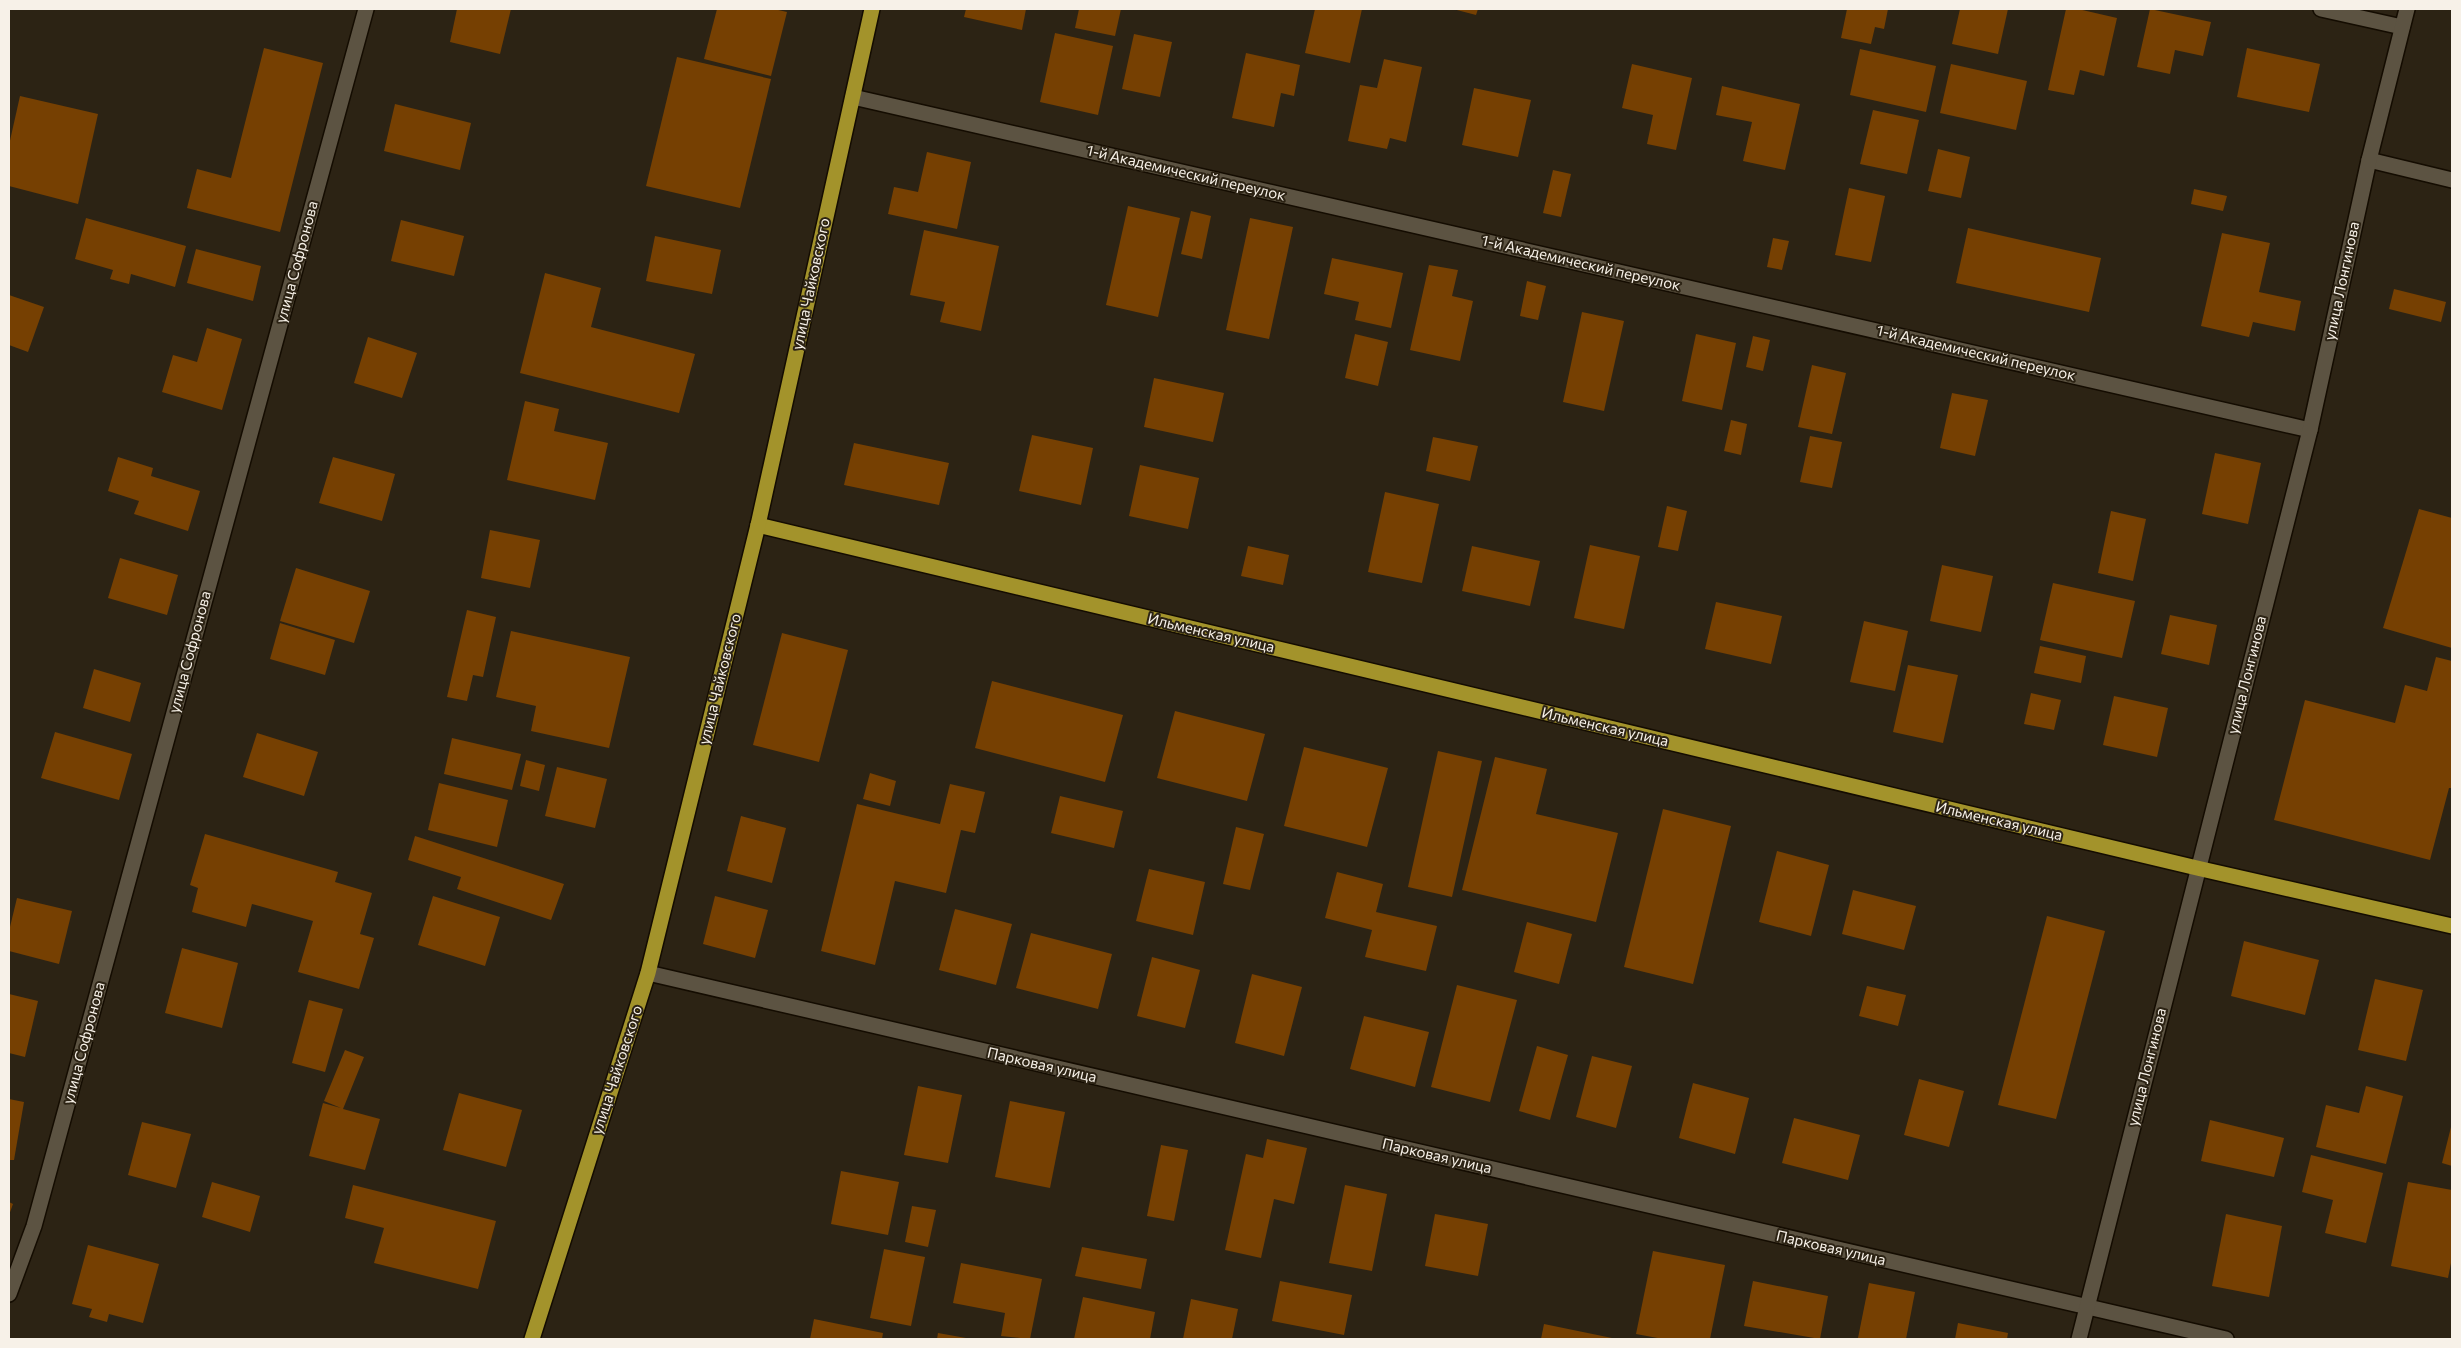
<svg xmlns="http://www.w3.org/2000/svg" width="2461" height="1348" font-family="Commissioner,sans-serif">
<style>
.building{fill:#764002}
.lines{fill:none;stroke-linecap:round;stroke-linejoin:round}
.minor-casing{stroke:#140c01;stroke-width:18}
.major-casing{stroke:#140c01;stroke-width:18}
.minor{stroke:#5c5342;stroke-width:15}
.major{stroke:#a3932b;stroke-width:15}
.labels{text-anchor:middle;stroke-width:4;stroke-linejoin:round;paint-order:stroke}
.street-label{font-size:15px;fill:#f7f1e8;stroke:#2c2314}
</style>
<rect width="100%" height="100%" fill="#2c2314"/>
<g class="building">
<path d="M457 9H511L500 54 450 42Z"/>
<path d="M717 9H774L787 12 771 76 704 59Z"/>
<path d="M966 9H1026L1022 30 964 17Z"/>
<path d="M1079 9H1121L1115 36 1075 28Z"/>
<path d="M1315 9H1362L1350 63 1305 53Z"/>
<path d="M1453 9H1478L1476 15Z"/>
<path d="M1847 9H1888L1884 29 1875 27 1871 44 1841 38Z"/>
<path d="M1960 9H2008L1998 54 1952 44Z"/>
<path d="M2066 9H2078L2117 18 2104 76 2080 70 2074 95 2048 90Z"/>
<path d="M2150 9 2211 22 2203 56 2175 50 2170 74 2137 67Z"/>
<path d="M1055 33 1113 46 1098 115 1040 102Z"/>
<path d="M1134 34 1172 42 1160 97 1122 89Z"/>
<path d="M264 48 323 63 280 232 187 208 197 169 231 178Z"/>
<path d="M2247 48 2320 64 2309 112 2237 97Z"/>
<path d="M1860 49 1936 66 1926 112 1850 95Z"/>
<path d="M1246 53 1300 65 1294 96 1281 93 1274 127 1232 118Z"/>
<path d="M677 57 771 79 740 208 646 186Z"/>
<path d="M1384 59 1422 67 1406 142 1390 138 1387 149 1348 141 1360 85 1377 88Z"/>
<path d="M1632 64 1692 78 1676 150 1647 144 1653 115 1622 108Z"/>
<path d="M1951 64 2027 81 2016 130 1940 113Z"/>
<path d="M1722 86 1800 104 1785 170 1743 161 1752 122 1716 115Z"/>
<path d="M1474 88 1531 100 1518 157 1462 145Z"/>
<path d="M20 96 98 114 78 204 9 186V145Z"/>
<path d="M395 104 471 123 460 170 384 151Z"/>
<path d="M1873 110 1919 120 1907 174 1860 164Z"/>
<path d="M1938 149 1970 157 1961 198 1928 191Z"/>
<path d="M927 152 971 162 957 229 888 214 894 187 918 192Z"/>
<path d="M1553 170 1571 174 1561 217 1543 213Z"/>
<path d="M1849 188 1885 196 1871 262 1835 255Z"/>
<path d="M2194 189 2227 196 2223 211 2191 204Z"/>
<path d="M1128 206 1180 218 1158 317 1106 305Z"/>
<path d="M1191 211 1211 216 1202 259 1181 254Z"/>
<path d="M86 218 186 246 175 287 131 274 129 284 110 279 113 270 75 259Z"/>
<path d="M1250 218 1293 227 1269 339 1226 330Z"/>
<path d="M401 220 464 236 454 276 391 261Z"/>
<path d="M1968 228 2101 258 2089 312 1956 283Z"/>
<path d="M924 230 999 246 981 331 940 322 945 302 910 295Z"/>
<path d="M2222 233 2270 243 2259 292 2301 301 2295 331 2253 322 2249 337 2201 326Z"/>
<path d="M655 236 721 250 712 294 646 281Z"/>
<path d="M1773 238 1789 241 1782 270 1767 267Z"/>
<path d="M196 249 261 266 253 301 187 283Z"/>
<path d="M1332 258 1403 273 1391 328 1355 320 1359 302 1324 294Z"/>
<path d="M1429 265 1458 270 1452 296 1473 301 1460 361 1410 350Z"/>
<path d="M545 273 601 288 591 327 695 354 679 413 520 373Z"/>
<path d="M1527 281 1546 286 1538 320 1520 316Z"/>
<path d="M2394 289 2446 302 2441 322 2389 309Z"/>
<path d="M9 295 44 307 28 352 9 345Z"/>
<path d="M1582 312 1624 321 1604 411 1563 402Z"/>
<path d="M207 328 242 339 222 410 162 392 173 355 197 362Z"/>
<path d="M1355 334 1388 342 1378 386 1345 378Z"/>
<path d="M1696 334 1736 343 1722 410 1682 401Z"/>
<path d="M1753 336 1770 340 1763 371 1746 367Z"/>
<path d="M368 337 417 353 402 398 354 383Z"/>
<path d="M1812 365 1846 373 1832 434 1798 427Z"/>
<path d="M1154 378 1224 393 1213 442 1144 427Z"/>
<path d="M1952 393 1988 400 1975 456 1940 448Z"/>
<path d="M525 401 559 409 554 431 608 443 595 500 507 480Z"/>
<path d="M1731 420 1747 424 1741 455 1724 451Z"/>
<path d="M1032 435 1093 448 1081 505 1019 491Z"/>
<path d="M1810 436 1842 442 1832 488 1800 482Z"/>
<path d="M1433 437 1478 446 1470 481 1426 471Z"/>
<path d="M854 443 949 463 939 505 844 485Z"/>
<path d="M2215 453 2261 463 2248 524 2202 514Z"/>
<path d="M118 457 153 468 151 476 200 491 188 531 134 514 139 501 108 491Z"/>
<path d="M333 457 395 474 382 521 319 503Z"/>
<path d="M1140 465 1199 478 1188 529 1129 516Z"/>
<path d="M1385 492 1439 504 1422 583 1368 572Z"/>
<path d="M1667 506 1687 511 1678 551 1658 547Z"/>
<path d="M2419 509 2452 518V648L2383 628Z"/>
<path d="M2111 511 2146 519 2133 581 2098 573Z"/>
<path d="M490 530 540 540 530 588 481 578Z"/>
<path d="M1590 545 1640 556 1624 629 1574 618Z"/>
<path d="M1248 546 1289 555 1283 585 1241 576Z"/>
<path d="M1472 546 1540 561 1530 606 1462 591Z"/>
<path d="M120 558 178 575 167 615 108 598Z"/>
<path d="M1942 565 1993 576 1981 632 1930 621Z"/>
<path d="M296 568 370 591 354 643 280 621Z"/>
<path d="M2053 583 2135 601 2122 658 2040 640Z"/>
<path d="M1716 602 1782 616 1771 664 1705 649Z"/>
<path d="M467 610 496 617 483 677 473 675 467 701 447 697Z"/>
<path d="M2170 615 2217 625 2209 665 2161 654Z"/>
<path d="M1864 621 1908 631 1895 691 1850 682Z"/>
<path d="M280 623 335 640 325 675 270 659Z"/>
<path d="M511 631 630 657 609 748 531 731 536 706 496 697Z"/>
<path d="M782 633 848 650 819 762 753 745Z"/>
<path d="M2040 646 2086 656 2081 683 2034 673Z"/>
<path d="M2436 657 2452 661V788H2449L2430 860 2274 820 2305 700 2395 723 2405 685 2427 691Z"/>
<path d="M1908 665 1958 675 1943 743 1893 732Z"/>
<path d="M94 669 141 683 130 722 83 708Z"/>
<path d="M992 681 1123 715 1105 782 975 748Z"/>
<path d="M2031 693 2061 700 2054 730 2024 724Z"/>
<path d="M2114 696 2168 708 2157 757 2103 745Z"/>
<path d="M1175 711 1265 734 1247 801 1157 778Z"/>
<path d="M55 732 132 754 119 800 41 778Z"/>
<path d="M257 733 318 752 304 796 243 777Z"/>
<path d="M452 738 521 754 512 790 444 774Z"/>
<path d="M1304 747 1388 768 1367 847 1284 826Z"/>
<path d="M1438 751 1482 761 1452 897 1408 887Z"/>
<path d="M1495 757 1547 769 1536 814 1618 833 1596 922 1462 890Z"/>
<path d="M526 760 545 765 539 791 520 786Z"/>
<path d="M557 767 607 779 595 828 545 816Z"/>
<path d="M870 773 896 781 890 806 863 799Z"/>
<path d="M439 783 508 800 497 847 428 830Z"/>
<path d="M950 784 985 792 975 833 961 830 946 893 895 881 875 965 821 951 857 804 940 824Z"/>
<path d="M1060 796 1123 811 1114 848 1051 833Z"/>
<path d="M1663 809 1731 826 1693 984 1624 967Z"/>
<path d="M741 816 786 828 772 883 727 871Z"/>
<path d="M1236 827 1264 834 1250 890 1223 884Z"/>
<path d="M205 834 338 872 335 882 372 893 360 934 374 938 359 989 298 972 313 921 252 904 246 927 192 912 198 888 190 885Z"/>
<path d="M415 836 564 884 551 920 457 889 461 877 408 860Z"/>
<path d="M1777 851 1829 865 1811 936 1759 922Z"/>
<path d="M1149 869 1205 882 1193 935 1136 921Z"/>
<path d="M1337 872 1383 884 1376 912 1437 926 1426 971 1365 957 1372 930 1325 918Z"/>
<path d="M1853 890 1916 906 1904 950 1842 934Z"/>
<path d="M433 896 500 917 485 966 418 945Z"/>
<path d="M715 896 768 910 755 958 703 944Z"/>
<path d="M17 898 72 911 59 964 9 951V931Z"/>
<path d="M955 909 1012 924 996 985 939 970Z"/>
<path d="M2047 916 2105 931 2056 1119 1998 1105Z"/>
<path d="M1527 922 1572 934 1559 984 1514 972Z"/>
<path d="M1031 933 1112 954 1098 1009 1016 988Z"/>
<path d="M2244 941 2319 960 2305 1015 2231 996Z"/>
<path d="M182 948 238 963 222 1028 165 1013Z"/>
<path d="M1152 957 1200 970 1185 1028 1137 1016Z"/>
<path d="M1252 974 1302 987 1284 1056 1235 1043Z"/>
<path d="M2375 979 2423 990 2406 1061 2358 1050Z"/>
<path d="M1457 985 1517 1000 1490 1102 1431 1087Z"/>
<path d="M1867 986 1906 995 1898 1026 1859 1016Z"/>
<path d="M9 994 38 1001 25 1057 9 1053Z"/>
<path d="M309 1000 343 1009 325 1072 292 1063Z"/>
<path d="M1364 1016 1429 1032 1415 1087 1350 1069Z"/>
<path d="M1537 1046 1568 1055 1550 1120 1519 1111Z"/>
<path d="M345 1050 364 1057 343 1109 380 1119 365 1170 309 1156 323 1103 341 1108 324 1101Z"/>
<path d="M1592 1056 1632 1066 1616 1128 1576 1117Z"/>
<path d="M1919 1079 1964 1091 1949 1147 1904 1135Z"/>
<path d="M1693 1083 1749 1098 1735 1154 1679 1138Z"/>
<path d="M918 1086 962 1095 948 1163 904 1155Z"/>
<path d="M2366 1086 2403 1096 2386 1164 2316 1147 2326 1105 2359 1113Z"/>
<path d="M459 1093 522 1110 506 1167 443 1150Z"/>
<path d="M9 1099 24 1102 14 1160H9Z"/>
<path d="M1010 1101 1065 1112 1050 1188 995 1177Z"/>
<path d="M1794 1118 1860 1135 1848 1180 1782 1163Z"/>
<path d="M2210 1120 2284 1138 2274 1177 2201 1161Z"/>
<path d="M142 1122 191 1134 176 1188 128 1175Z"/>
<path d="M2452 1123V1166L2442 1163Z"/>
<path d="M1267 1139 1307 1148 1294 1204 1274 1199 1261 1258 1225 1250 1246 1154 1263 1158Z"/>
<path d="M1161 1145 1188 1150 1174 1221 1147 1216Z"/>
<path d="M2311 1155 2383 1173 2366 1243 2325 1233 2333 1200 2302 1192Z"/>
<path d="M841 1171 899 1182 888 1235 831 1224Z"/>
<path d="M212 1182 260 1196 250 1232 202 1217Z"/>
<path d="M2408 1182 2452 1190V1258L2448 1278 2391 1266Z"/>
<path d="M353 1185 496 1221 478 1289 374 1263 384 1228 345 1218Z"/>
<path d="M1345 1185 1387 1194 1372 1271 1329 1263Z"/>
<path d="M9 1202 13 1204 9 1215Z"/>
<path d="M912 1206 936 1210 928 1247 905 1242Z"/>
<path d="M1435 1214 1488 1224 1478 1276 1425 1266Z"/>
<path d="M2226 1214 2282 1226 2269 1297 2212 1286Z"/>
<path d="M88 1245 159 1264 143 1323 109 1314 107 1322 89 1317 92 1309 72 1304Z"/>
<path d="M1082 1247 1147 1259 1141 1289 1075 1276Z"/>
<path d="M884 1249 925 1257 911 1326 870 1318Z"/>
<path d="M1653 1251 1725 1265 1710 1339H1663L1636 1334Z"/>
<path d="M961 1263 1042 1279 1030 1339 1001 1336 1005 1313 953 1303Z"/>
<path d="M1280 1281 1352 1295 1344 1335 1272 1321Z"/>
<path d="M1753 1281 1828 1296 1820 1339 1744 1326Z"/>
<path d="M1869 1283 1915 1292 1906 1339 1858 1338Z"/>
<path d="M1083 1297 1155 1312 1150 1339H1074Z"/>
<path d="M1191 1299 1238 1309 1232 1339H1183Z"/>
<path d="M814 1319 883 1333 882 1339H810Z"/>
<path d="M1958 1323 2008 1333 2007 1339H1955Z"/>
<path d="M1544 1324 1612 1338V1339H1541Z"/>
<path d="M938 1333 966 1338V1339H937Z"/>
</g>
<g class="lines">
<g class="minor-casing">
<g id="minor">
<path d="M2321 9 2402 27"/>
<path d="M853 97 2310 430"/>
<path d="M2369 160 2452 180"/>
<path d="M648 973 2226 1339"/>
<path d="M9 1294 34 1226 366 9"/>
<path d="M2079 1339 2310 430 2369 160 2407 9"/>
</g>
</g>
<g class="major-casing">
<g id="major">
<path d="M758 525 2197 868 2452 926"/>
<path d="M532 1339 648 973 758 525 872 9"/>
</g>
</g>
<use href="#minor" class="minor"/>
<use href="#major" class="major"/>
</g>
<g class="labels">
<g class="street-label">
<text transform="translate(1186 173) rotate(13)" y="5">1-й Академический переулок</text>
<text transform="translate(297 262) rotate(-75)" y="5">улица Софронова</text>
<text transform="translate(1581 263) rotate(13)" y="5">1-й Академический переулок</text>
<text transform="translate(2342 281) rotate(-78)" y="5">улица Лонгинова</text>
<text transform="translate(811 284) rotate(-78)" y="5">улица Чайковского</text>
<text transform="translate(1976 353) rotate(13)" y="5">1-й Академический переулок</text>
<text transform="translate(1211 633) rotate(13)" y="5">Ильменская улица</text>
<text transform="translate(190 652) rotate(-75)" y="5">улица Софронова</text>
<text transform="translate(2247 675) rotate(-76)" y="5">улица Лонгинова</text>
<text transform="translate(720 679) rotate(-76)" y="5">улица Чайковского</text>
<text transform="translate(1605 727) rotate(13)" y="5">Ильменская улица</text>
<text transform="translate(1999 821) rotate(13)" y="5">Ильменская улица</text>
<text transform="translate(84 1043) rotate(-75)" y="5">улица Софронова</text>
<text transform="translate(1042 1065) rotate(13)" y="5">Парковая улица</text>
<text transform="translate(2147 1067) rotate(-76)" y="5">улица Лонгинова</text>
<text transform="translate(617 1070) rotate(-72)" y="5">улица Чайковского</text>
<text transform="translate(1437 1156) rotate(13)" y="5">Парковая улица</text>
<text transform="translate(1831 1248) rotate(13)" y="5">Парковая улица</text>
</g>
</g>
<rect width="2461" height="1348" fill="none" stroke="#f7f1e8" stroke-width="20"/>
</svg>
